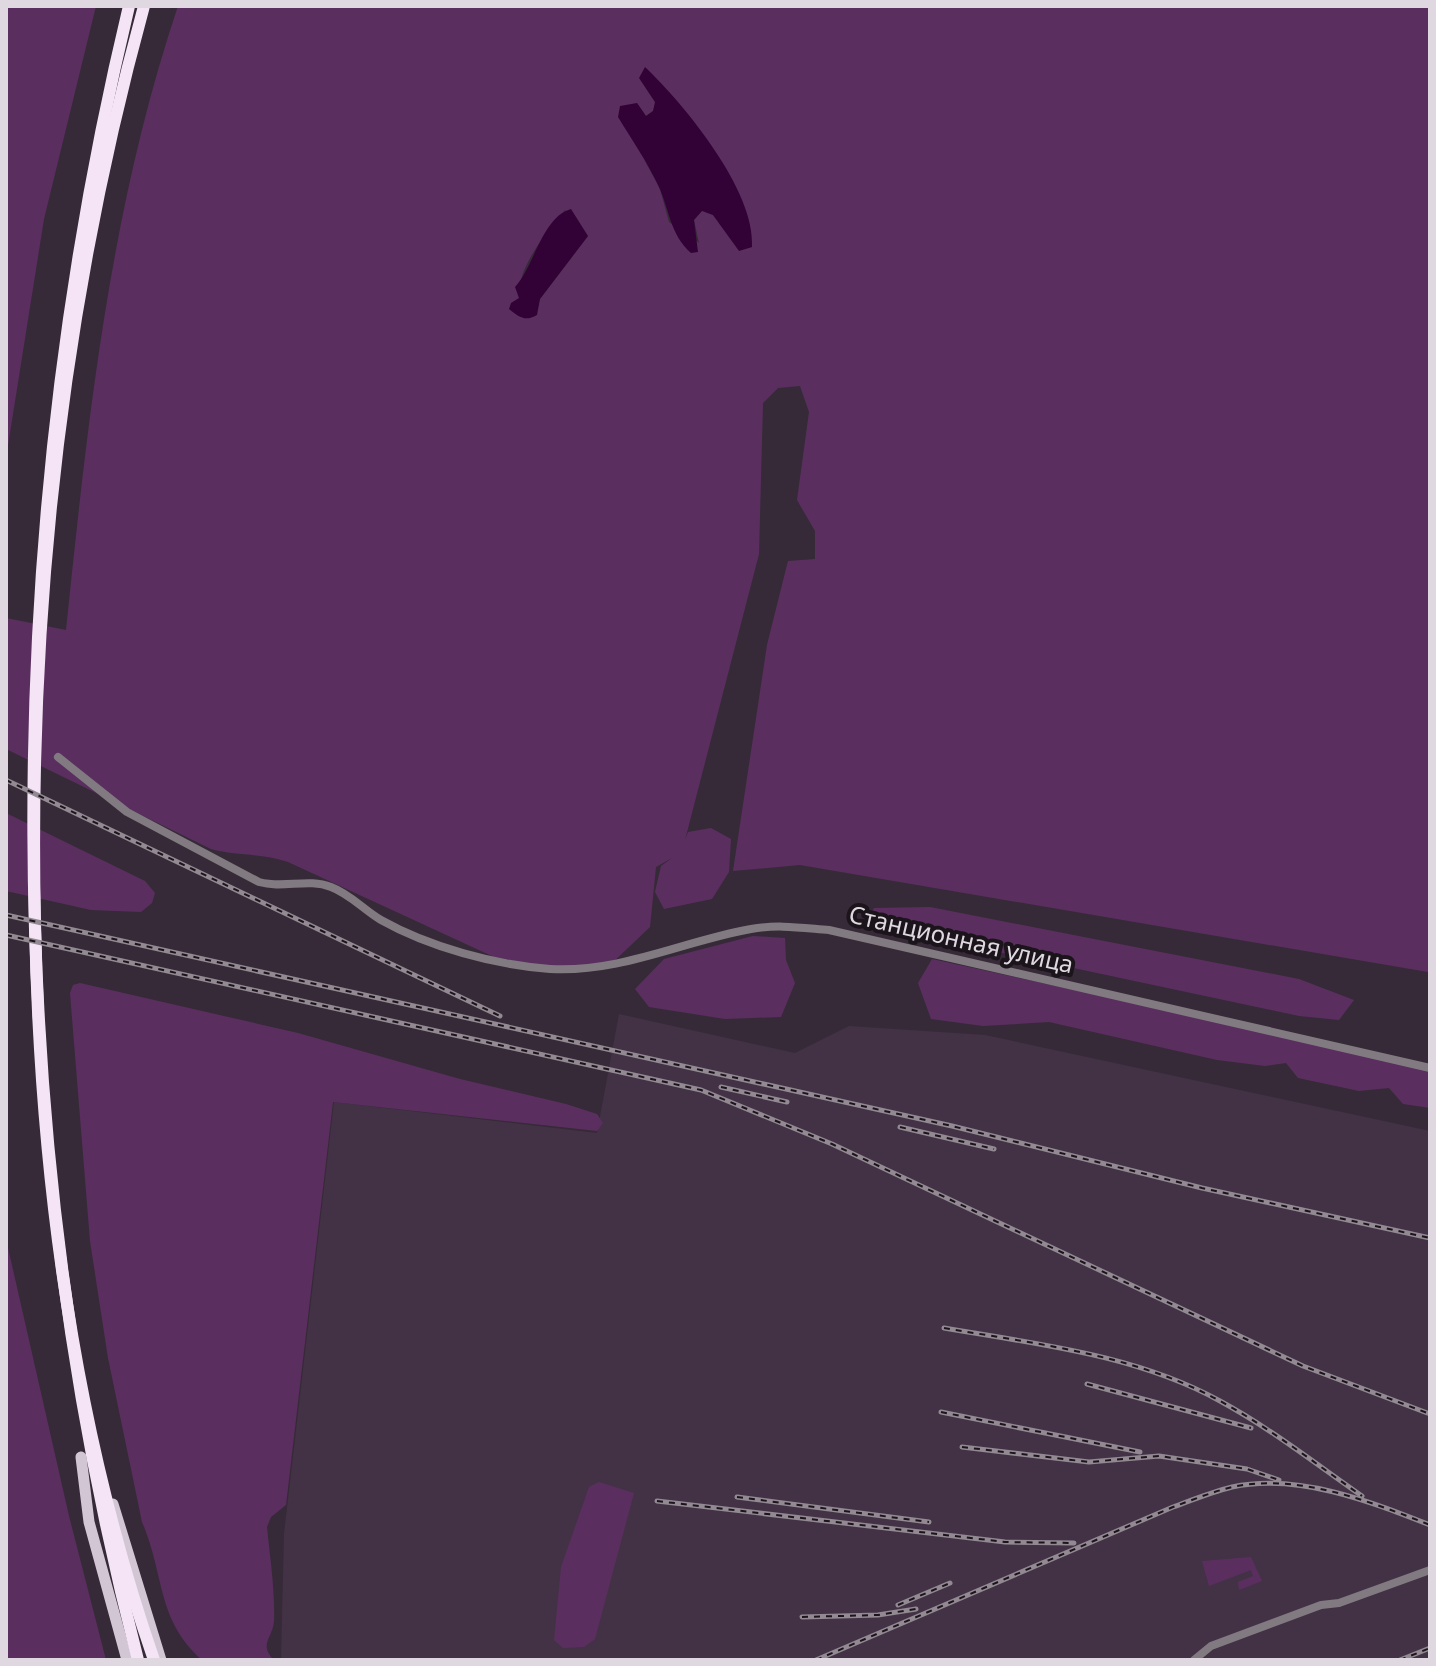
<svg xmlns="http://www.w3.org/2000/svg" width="1436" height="1666" font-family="'Noto Sans',sans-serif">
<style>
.built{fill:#433245}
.green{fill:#5a2f5f;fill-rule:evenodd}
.water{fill:#320237}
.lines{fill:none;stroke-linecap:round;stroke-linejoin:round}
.minor{stroke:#817b81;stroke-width:8}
.major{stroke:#d3c6d4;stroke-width:11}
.highway{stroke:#f4e4f5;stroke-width:12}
.rail-casing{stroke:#928993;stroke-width:5}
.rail{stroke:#1b151b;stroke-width:2;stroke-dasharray:6;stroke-linecap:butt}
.labels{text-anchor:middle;stroke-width:8;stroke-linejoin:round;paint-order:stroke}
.street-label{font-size:24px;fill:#dfd8e0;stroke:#1b151b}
</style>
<rect width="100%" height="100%" fill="#372a38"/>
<path class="built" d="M619 1014 795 1053 849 1026 985 1035 1430 1131V1660H281L284 1534 334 1102 597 1133Z"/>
<g class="green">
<path d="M6 6H96L44 219 6 458Z"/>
<path d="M178 6H1430L1428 972 800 865 733 871 767 645 788 561 815 559V531L797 500 809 412 800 386 778 388 763 403 759 554 685 840 688 832 711 828 731 839 729 872 712 899 664 909 655 892 661 866 672 858 656 867 650 927 609 966 558 969 494 957 288 862C262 853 237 856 211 849L6 749V618L66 630C88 418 110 209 178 6ZM639 78 752 247 739 250 713 215 702 210 694 220 699 243 669 222 660 189 645 161 637 103 646 116 653 111 656 102ZM565 210 588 236 540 299 536 310 519 299C516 268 547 232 565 210Z"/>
<path d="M6 813 145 881 155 893 152 903 141 912 91 910 6 891Z"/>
<path d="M930 907 1299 979 1354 1000 1339 1020 1299 1016 866 924 874 908Z"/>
<path d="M753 936 785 938 786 960 795 983 781 1017 725 1019 649 1007 635 989 664 959Z"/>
<path d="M932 959 1430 1067V1108L1403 1104 1389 1088 1359 1091 1298 1078 1286 1063 1265 1066 1217 1060 1049 1022 983 1026 931 1019 918 983Z"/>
<path d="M80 983 298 1033 460 1079 566 1104 597 1114 603 1123 597 1131 333 1102 286 1505 271 1517 267 1527C270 1558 275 1589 274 1621 273 1638 258 1644 274 1660H202C156 1619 165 1575 142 1522L108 1358 90 1241 70 993 73 985Z"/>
<path d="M6 1239 69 1516 106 1660H6Z"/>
<path d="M599 1482 634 1493 595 1639 584 1647 563 1648 554 1640 561 1567 589 1487Z"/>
<path d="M1251 1557 1262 1581 1239 1590 1238 1582 1253 1576 1251 1570 1209 1586 1202 1561Z"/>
</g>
<g class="water">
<path d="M645 67C684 104 756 191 752 247L739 251 713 215 702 211 694 220 698 252 691 253C670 234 670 212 659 187 648 163 632 140 618 117L620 106 637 103 646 116 653 111 655 102 639 78Z"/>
<path d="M571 209 588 236 540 299 537 315C525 322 519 317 509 309L511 303 519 298 515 287C534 267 542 217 571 209Z"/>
</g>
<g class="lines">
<g class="minor">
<path d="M58 757 127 812 259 882C283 889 308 878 331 887 350 894 364 910 381 920 429 947 495 965 550 969 621 973 683 941 751 929 778 924 803 928 829 930L1430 1068"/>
<path d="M1194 1660 1211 1646 1321 1605 1339 1603 1430 1570"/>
</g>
<g class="major">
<path d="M81 1457 89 1522 127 1660"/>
<path d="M113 1504 161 1660"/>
</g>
<g class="highway">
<path d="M129 6C0 543 0 1128 138 1660"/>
<path d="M144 6C62 305 28 614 35 923 40 1173 72 1423 154 1660"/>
</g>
<g class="rail-casing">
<g id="rail">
<path d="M6 780 500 1016"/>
<path d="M6 915 952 1126 1202 1188 1430 1238"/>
<path d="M6 935 701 1090 832 1144 1303 1366 1430 1414"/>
<path d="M721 1087 787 1102"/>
<path d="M900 1127 994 1149"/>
<path d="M944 1328C1037 1344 1137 1355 1220 1401 1270 1428 1316 1464 1362 1496"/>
<path d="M1087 1384 1251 1428"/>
<path d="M941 1412 1140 1452"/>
<path d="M962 1447 1089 1462 1159 1456 1247 1469 1279 1480"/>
<path d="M737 1497 929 1522"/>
<path d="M657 1501 1005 1542 1074 1543"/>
<path d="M898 1605 950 1583"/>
<path d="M802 1617 878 1615 916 1609"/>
<path d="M816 1660 1173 1507C1192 1500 1212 1492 1232 1487 1298 1473 1369 1501 1430 1525"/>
<path d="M1400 1660 1430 1648"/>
</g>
</g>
<use href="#rail" class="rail"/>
</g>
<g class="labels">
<g class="street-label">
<text transform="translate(961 940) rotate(13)" y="8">Станционная улица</text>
</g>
</g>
<rect width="1436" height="1666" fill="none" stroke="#dfd8e0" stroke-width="16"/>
</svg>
